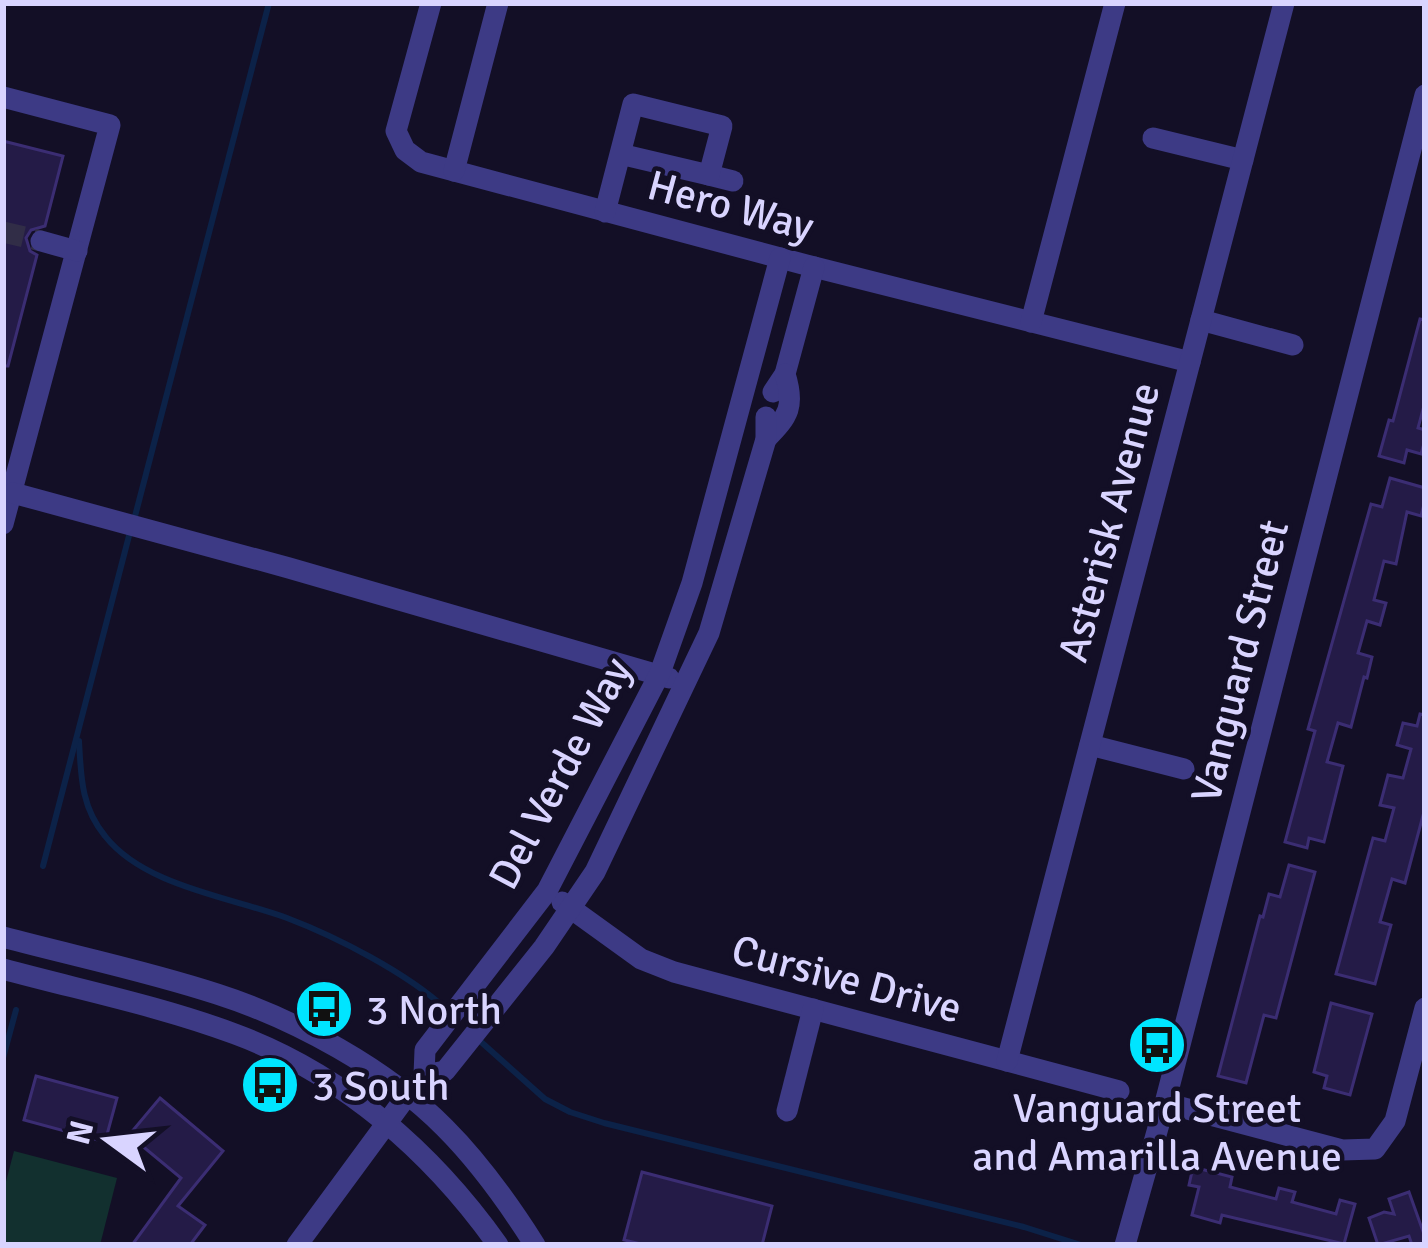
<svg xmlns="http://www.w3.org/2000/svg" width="1428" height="1248" font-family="Signika,sans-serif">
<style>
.green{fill:#12302f}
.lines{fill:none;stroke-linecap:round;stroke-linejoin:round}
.stream{stroke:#0c2248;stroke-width:6}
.building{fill:#241b47;stroke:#3b2d73;stroke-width:3}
.minor-tunnel{stroke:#312d47;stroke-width:21;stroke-dasharray:21 10;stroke-linecap:butt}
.minor{stroke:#3d3a85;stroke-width:21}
.labels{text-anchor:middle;stroke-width:9;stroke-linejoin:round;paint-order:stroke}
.street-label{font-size:42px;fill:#d9d4ff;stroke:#130f26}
.poi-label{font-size:42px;fill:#d9d4ff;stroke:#130f26;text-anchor:start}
</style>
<rect width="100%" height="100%" fill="#130f26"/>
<path class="green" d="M14 1151 117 1178 100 1245H3V1193Z"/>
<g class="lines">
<g class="stream">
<path d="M134 520 269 3"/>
<path d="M79 741C81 776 81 807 105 836 144 886 230 897 287 918 337 937 407 973 446 1009"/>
<path d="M43 866 130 532"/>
<path d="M480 1041 545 1099 570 1112 604 1123 1024 1227 1081 1245"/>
<path d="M3 1058 16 1010"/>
</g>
</g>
<g class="building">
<path d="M3 141 63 156 45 226 31 230 26 238 30 251 37 255 8 366H3Z"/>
<path d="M1420 319 1425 320V402L1418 428 1425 430V440L1421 454 1407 450 1404 463 1379 456 1389 420 1393 421Z"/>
<path d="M1390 478 1425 488V500L1421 516 1407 512 1396 564 1384 561 1374 600 1386 603 1380 625 1367 621 1358 653 1372 657 1367 678 1364 677 1351 727 1338 723 1327 762 1343 766 1324 842 1309 838 1307 848 1285 842 1315 731 1308 729 1371 504 1382 507Z"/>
<path d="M1420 714 1425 715V808L1405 883 1392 879 1380 922 1391 925 1375 984 1336 974 1373 838 1385 841 1394 808 1380 805 1388 775 1403 778 1411 749 1397 745 1403 723 1417 726Z"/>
<path d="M1289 865 1315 872 1276 1018 1264 1015 1246 1083 1218 1076 1260 916 1263 917 1269 894 1280 897Z"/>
<path d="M1331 1003 1372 1014 1350 1095 1324 1088 1327 1076 1314 1072Z"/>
<path d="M36 1076 117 1098 105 1142 24 1120Z"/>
<path d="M160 1098 223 1151 178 1206 205 1225 190 1245H132L181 1178 129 1135Z"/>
<path d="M1193 1167 1232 1177 1230 1187 1276 1199 1279 1188 1295 1192 1292 1202 1336 1214 1340 1200 1355 1204 1344 1244 1222 1215 1220 1223 1192 1215 1199 1187 1189 1185Z"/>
<path d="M642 1172 772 1206 762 1245H645L624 1240Z"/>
<path d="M1409 1192 1425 1237V1245H1412L1409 1236 1378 1245 1369 1218 1384 1212 1394 1214 1389 1199Z"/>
</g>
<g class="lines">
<path class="minor-tunnel" d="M3 232 41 241"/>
<g class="minor">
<path d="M431 3 396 131 405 150 421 162 814 267 1190 362"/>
<path d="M3 97 110 125 3 524"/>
<path d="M1153 138 1243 160"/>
<path d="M454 171 498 3"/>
<path d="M709 175 733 181"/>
<path d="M605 212 633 104 722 126 709 175 620 154"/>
<path d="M41 241 77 251"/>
<path d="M1201 320 1293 345"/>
<path d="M1031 322 1115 3"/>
<path d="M773 392 785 374 814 267"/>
<path d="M766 439C789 416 795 406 785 374"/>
<path d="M13 493 289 568 669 678"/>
<path d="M1090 745 1184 769"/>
<path d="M562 902 641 959 674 972 1119 1091"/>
<path d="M3 937C74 956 147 971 217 994 295 1019 387 1069 445 1128 480 1163 509 1204 535 1245"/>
<path d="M3 969C80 990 160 1006 235 1034 343 1074 432 1152 498 1245"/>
<path d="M1007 1061 1284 3"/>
<path d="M424 1075 425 1050 547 891 660 673 692 583 780 258"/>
<path d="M424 1075 445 1071 544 947 595 872 709 633 766 439V417"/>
<path d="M1165 1103 1342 1150 1375 1149 1395 1121 1425 1008"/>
<path d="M787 1111 813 1009"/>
<path d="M297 1245 414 1086"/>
<path d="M1125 1245 1165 1103 1425 95"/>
</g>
</g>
<defs>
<g id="bus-disc" transform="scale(3)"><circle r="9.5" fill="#00e5ff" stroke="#130f26"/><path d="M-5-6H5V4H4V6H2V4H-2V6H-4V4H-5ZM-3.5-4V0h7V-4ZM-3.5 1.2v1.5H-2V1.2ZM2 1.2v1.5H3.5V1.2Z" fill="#111"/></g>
</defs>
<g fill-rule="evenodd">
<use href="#bus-disc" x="324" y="1009"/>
<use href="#bus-disc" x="1157" y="1045"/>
<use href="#bus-disc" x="270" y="1085"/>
</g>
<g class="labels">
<g class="street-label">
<text transform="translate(731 205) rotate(15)" y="15">Hero Way</text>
<text transform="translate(1108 522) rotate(-75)" y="15">Asterisk Avenue</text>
<text transform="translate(1239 661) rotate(-76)" y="15">Vanguard Street</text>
<text transform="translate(559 773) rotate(-62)" y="15">Del Verde Way</text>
<text transform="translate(847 978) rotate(15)" y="15">Cursive Drive</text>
</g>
<g class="poi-label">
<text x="366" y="1024">3 North</text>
<text x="312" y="1100">3 South</text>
<text x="1157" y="1122" text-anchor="middle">Vanguard Street<tspan x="1157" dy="48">and Amarilla Avenue</tspan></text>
</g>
</g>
<rect width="1428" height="1248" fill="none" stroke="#d9d4ff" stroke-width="12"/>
<g transform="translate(108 1140) rotate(285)" stroke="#130f26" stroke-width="9" paint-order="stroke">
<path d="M0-9L21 45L0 30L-21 45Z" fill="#d9d4ff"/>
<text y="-18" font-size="33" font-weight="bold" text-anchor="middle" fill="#d9d4ff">N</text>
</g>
</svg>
